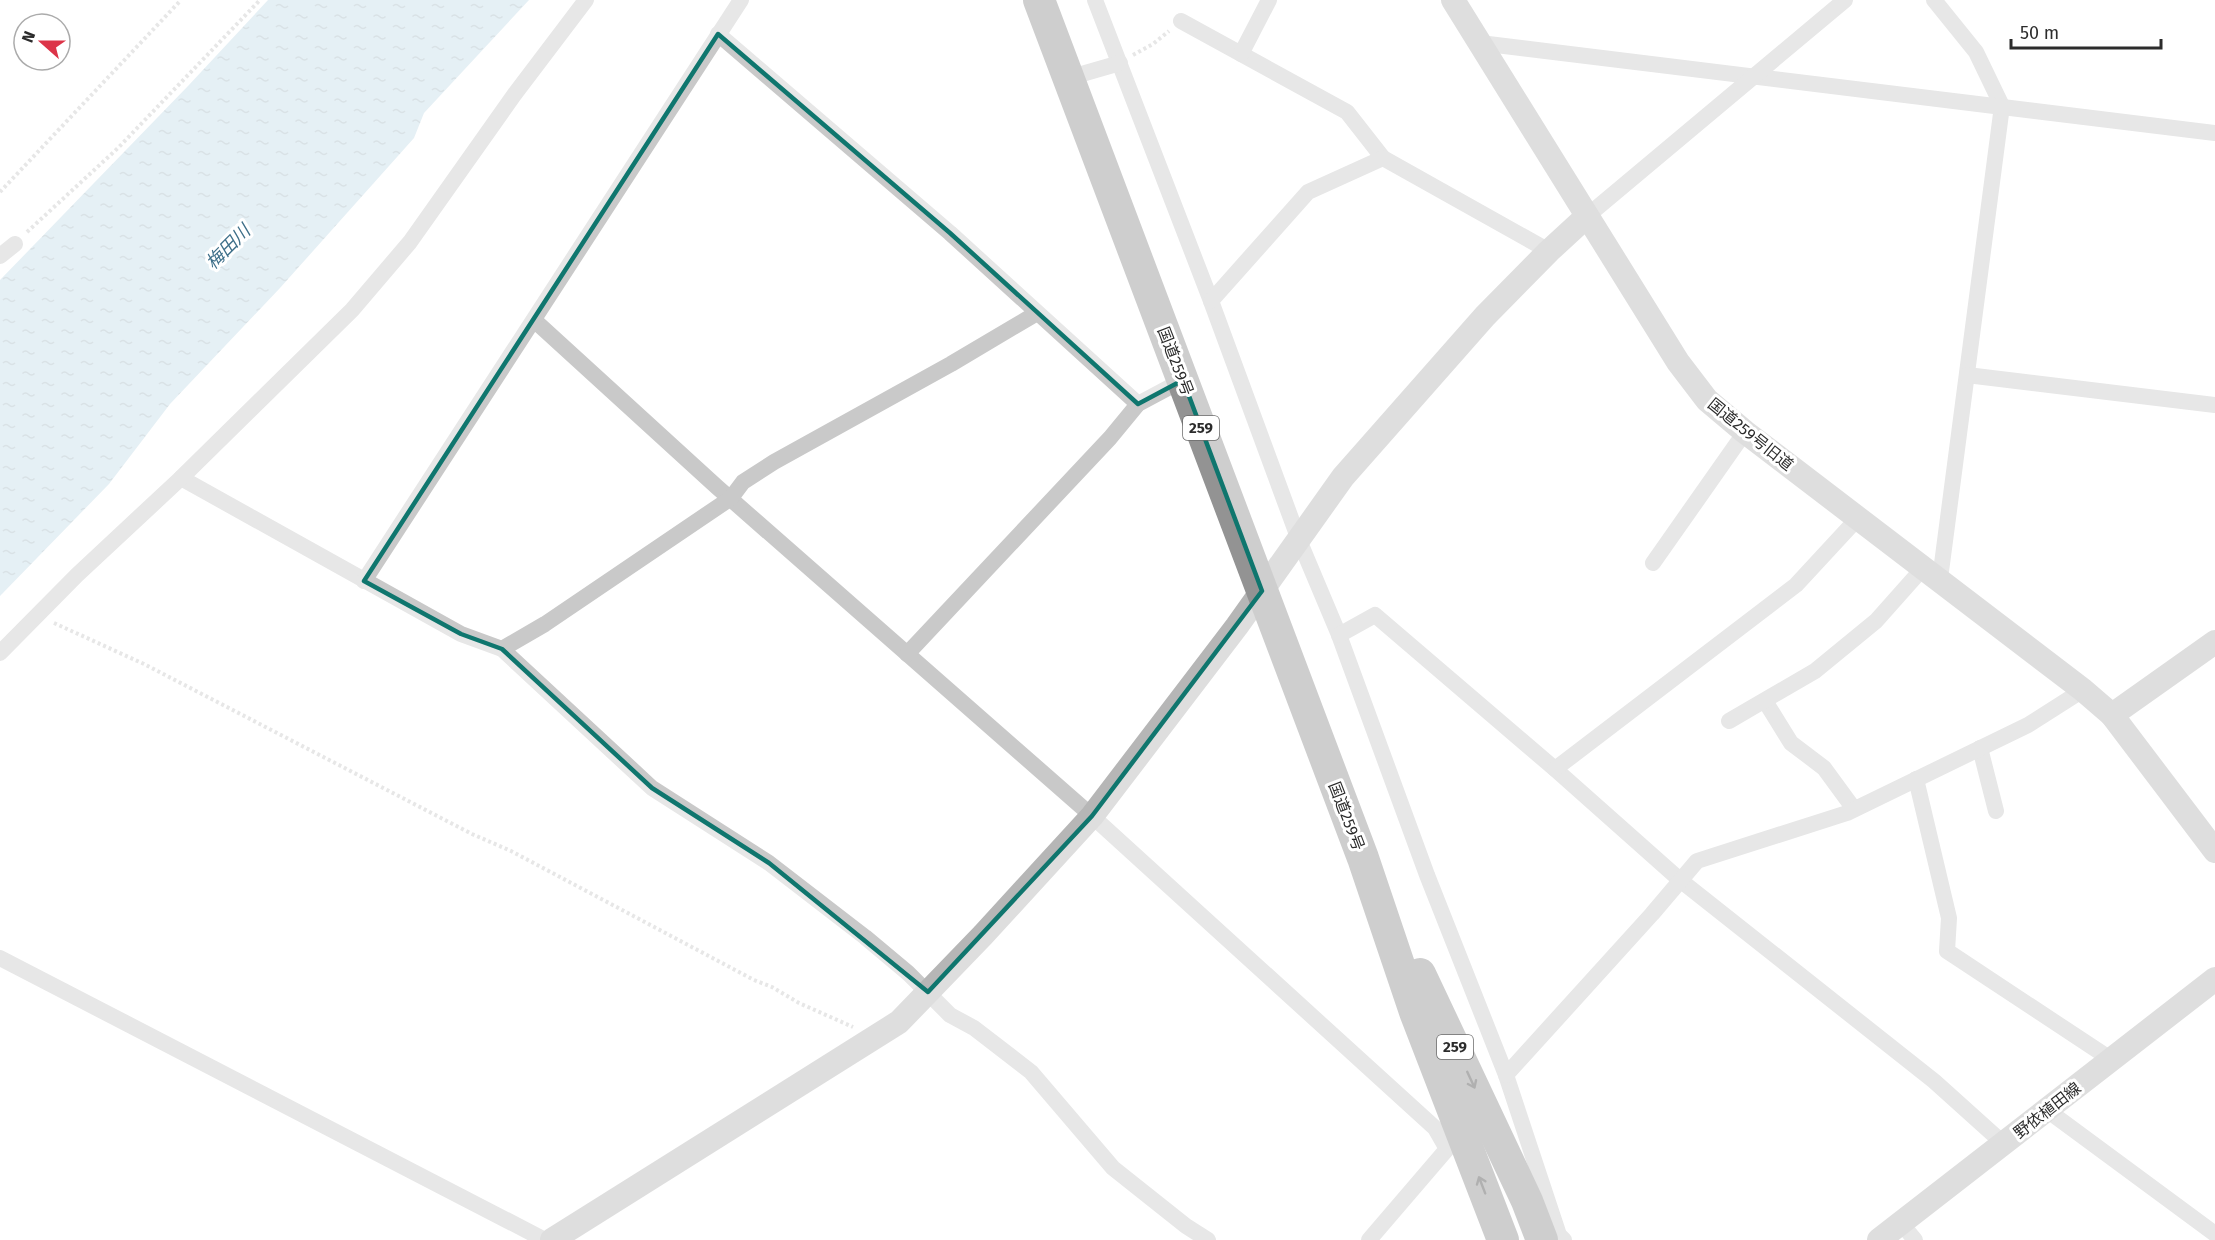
<svg xmlns="http://www.w3.org/2000/svg" width="2215" height="1240" font-family="'Fira Sans','Noto Sans JP',sans-serif">
<style>
.water{fill:url(#water-ripples)}
.lines{fill:none;stroke-linecap:round;stroke-linejoin:round}
.path{stroke:#c9c9c9;stroke-width:4;stroke-dasharray:3 3;stroke-linecap:butt}
.street{stroke:#c9c9c9;stroke-width:16}
.secondary{stroke:#b6b6b6;stroke-width:24}
.highway{stroke:#939393;stroke-width:32}
.oneway{stroke:#505050}
.marked{fill:none;stroke:#0f766e;stroke-width:4.5;stroke-linejoin:round}
.labels{text-anchor:middle;stroke-width:6;stroke-linejoin:round;paint-order:stroke}
.shield{fill:#fff;stroke:#6b6b6b;stroke-width:1.5}
.shield-label{font-size:15px;font-weight:bold;fill:#2c2c2c}
.street-label{font-size:16px;fill:#2c2c2c;stroke:#fff}
.water-label{font-size:18px;font-style:italic;fill:#3e6f89;stroke:#fff}
</style>
<defs>
<pattern id="water-ripples" width="26" height="14" patternUnits="userSpaceOnUse" patternTransform="scale(1.5)"><rect width="26" height="14" fill="#c6dde8"/><path d="M2 4q2-2 4 0t4 0M15 11q2-2 4 0t4 0" fill="none" stroke="#aabec7"/></pattern>
</defs>
<rect width="100%" height="100%" fill="#fff"/>
<path class="water" d="M268 0H529L424 113 414 138 280 288 170 404 109 484 0 596V280L188 86Z"/>
<g class="lines">
<g class="path">
<path d="M1133 55 1153 44 1169 31"/>
<path d="M0 192 181 0"/>
<path d="M27 232 118 148 260 0"/>
<path d="M54 623 144 664 472 834 511 851 754 980 772 987 799 1003 853 1027"/>
</g>
<g class="street">
<path d="M1095 0 1211 301 1299 540 1339 635 1427 875 1506 1075 1559 1235 1564 1240"/>
<path d="M1934 0 1976 52 2002 106 1940 579"/>
<path d="M1181 21 1347 112 1383 158"/>
<path d="M718 34 950 233 1138 404"/>
<path d="M1480 43 2215 133"/>
<path d="M1241 54 1269 0"/>
<path d="M1068 78 1120 63"/>
<path d="M1586 217 1845 0"/>
<path d="M0 256 15 244"/>
<path d="M1211 301 1308 192 1383 158 1549 251"/>
<path d="M534 320 717 487 1092 816 1435 1128 1447 1149 1369 1240"/>
<path d="M1967 375 2215 405"/>
<path d="M181 478 461 634 502 649 652 788 769 863 865 937 908 973 950 1015 974 1028 1031 1072 1113 1168 1186 1226 1208 1240"/>
<path d="M1653 563 1745 432"/>
<path d="M364 581 741 0"/>
<path d="M1339 635 1375 615 1555 769 1680 880 1934 1081 2004 1144"/>
<path d="M502 649 545 624 731 498 743 482 774 462 951 364 1037 313"/>
<path d="M0 653 77 575 181 478 352 310 410 242 514 95 586 0"/>
<path d="M907 654 1110 438 1138 404 1183 380"/>
<path d="M1765 701 1791 743 1824 768 1854 809"/>
<path d="M1729 721 1815 671 1876 621 1924 567"/>
<path d="M1980 748 1996 811"/>
<path d="M1555 769 1796 585 1858 518"/>
<path d="M1916 779 1949 918 1947 951 2112 1060"/>
<path d="M0 958 545 1240"/>
<path d="M1506 1075 1652 914 1697 861 1847 813 2028 725 2083 690"/>
<path d="M2047 1110 2215 1234"/>
<path d="M1901 1223 1915 1240"/>
</g>
<g class="secondary">
<path d="M1453 0 1678 362 1707 400 1745 432 2083 690 2112 715 2215 851"/>
<path d="M2112 715 2215 642"/>
<path d="M552 1240 899 1022 983 935 1092 816 1237 626 1343 477 1485 316 1549 251 1586 217"/>
<path d="M1879 1240 2215 979"/>
</g>
<g class="highway">
<path d="M1039 0 1363 858 1415 1012 1503 1240"/>
<path d="M1420 974 1527 1201 1542 1240"/>
</g>
</g>
<defs><path id="oneway-shaft" d="M-6 0H5M1.5-3L5.5 0L1.5 3" fill="none" stroke-width="1.6" stroke-linecap="round" stroke-linejoin="round" transform="scale(1.5)"/></defs>
<g class="oneway">
<use href="#oneway-shaft" transform="translate(1471 1080) rotate(65)"/>
<use href="#oneway-shaft" transform="translate(1482 1185) rotate(-111)"/>
</g>
<path d="M0 0H2215V1240H0ZM718 34 950 233 1138 404 1183 380 1262 591 1092 816 928 992 769 863 652 788 502 649 461 634 364 581Z" fill="#fff" fill-opacity=".55" fill-rule="evenodd"/>
<path class="marked" d="M718 34 950 233 1138 404 1183 380 1262 591 1092 816 928 992 769 863 652 788 502 649 461 634 364 581Z"/>
<g class="labels">
<g class="shield">
<rect x="1183" y="416" width="36" height="24" rx="4.5"/>
<rect x="1437" y="1035" width="36" height="24" rx="4.5"/>
</g>
<g class="shield-label">
<text x="1201" y="433">259</text>
<text x="1455" y="1052">259</text>
</g>
<g class="street-label">
<text transform="translate(1176 361) rotate(69)" y="6">国道259号</text>
<text transform="translate(1751 434) rotate(39)" y="6">国道259号旧道</text>
<text transform="translate(1347 816) rotate(69)" y="6">国道259号</text>
<text transform="translate(2047 1110) rotate(-38)" y="6">野依植田線</text>
</g>
<g class="water-label">
<text transform="translate(228 247) rotate(-45)" y="6">梅田川</text>
</g>
</g>
<g transform="translate(42 42) rotate(291)"><circle r="28" fill="#ffffff" stroke="#ababab" stroke-width="1.5"/>
<path d="M0-4.5L10 22L0 15L-10 22Z" fill="#dc3448"/>
<text y="-9" font-size="16" font-weight="bold" text-anchor="middle" fill="#2c2c2c">N</text>
</g>
<path d="M2011 39v9h150v-9" fill="none" stroke="#2c2c2c" stroke-width="3"/>
<text x="2020" y="39" font-size="18" fill="#2c2c2c" stroke="#ffffff" stroke-width="4.5" paint-order="stroke">50 m</text>
</svg>
